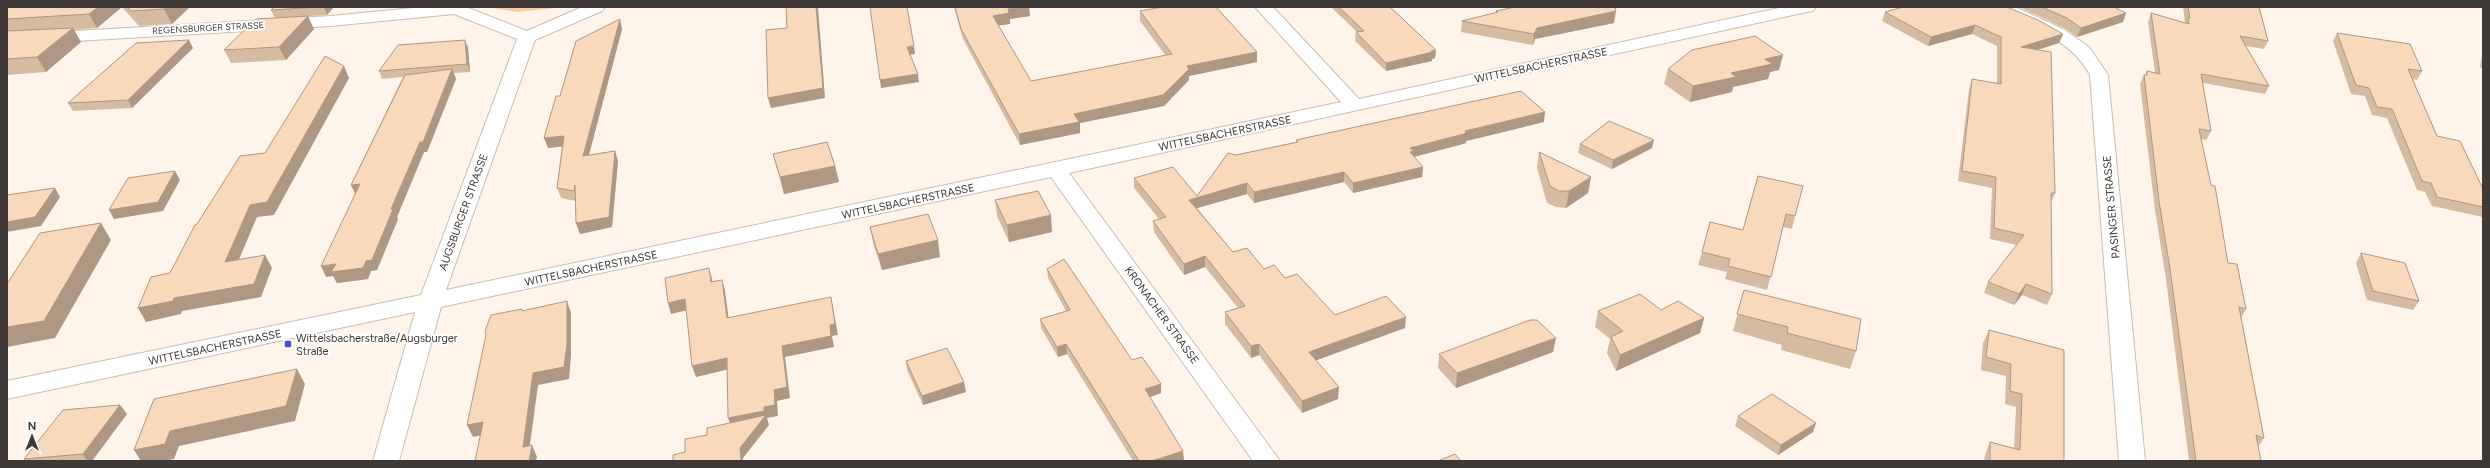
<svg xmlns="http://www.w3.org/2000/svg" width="2490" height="468" font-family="Figtree,sans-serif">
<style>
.green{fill:#fdcb9b}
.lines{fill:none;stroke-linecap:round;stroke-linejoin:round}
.street-casing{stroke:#c8beb4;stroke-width:2}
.street{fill:#fff;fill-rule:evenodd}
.wall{fill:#d5bba2}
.shaded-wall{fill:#ae9884}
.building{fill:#f8d9bc;stroke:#ae9884}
.poi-dot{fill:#4b50c6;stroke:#fff;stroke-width:1.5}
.labels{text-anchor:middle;stroke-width:4;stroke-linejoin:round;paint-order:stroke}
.far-street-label{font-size:9px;fill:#3e3936;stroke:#fff}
.street-label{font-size:11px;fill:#3e3936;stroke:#fff}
.poi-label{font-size:11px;fill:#3e3936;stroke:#fff;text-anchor:start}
</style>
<rect width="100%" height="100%" fill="#fff4ea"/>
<path class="green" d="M486 7H565L517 12Z"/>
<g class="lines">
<g class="street-casing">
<g id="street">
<path d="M423 7H466L527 31 582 7H605L602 11 535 40 446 290 1341 102 1255 7H1273L1359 99 1783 7H1816L1813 11 1807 12 1069 173 1280 461H1253L1051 177 441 307 399 461H373L415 312 7 399V381L421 295 517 39 454 14 331 26 7 45V35L331 16Z"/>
<path d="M1992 7H2015L2063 29 2089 47 2108 75 2145 461H2119L2090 75C2071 39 2030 26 1995 11Z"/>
</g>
</g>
<use href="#street" class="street"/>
</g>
<g class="wall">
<path d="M7 7H190L172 24 139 26 122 7 97 28 74 30 81 42 46 72 7 75Z"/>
<path d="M274 7H334L327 15 291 17 314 29 286 60 231 63 224 50 275 18 271 10Z"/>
<path d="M954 7H1029L1030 16 1010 19V24L998 25 1031 81 1166 56 1140 21V11L1257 52V62L1189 76V80L1164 106 1080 123V133L1020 145 963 39Z"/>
<path d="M1331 7H1390L1436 50 1435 58 1432 59V61L1386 71 1355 41 1356 32H1357Z"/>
<path d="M2019 7H2114L2126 13 2123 22 2077 37 2064 28Z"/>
<path d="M2183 7H2259L2268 41 2264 49 2246 46 2269 86 2265 94 2203 83 2211 131 2206 140 2201 139 2211 185 2228 263 2246 309 2241 318 2264 438 2258 447 2261 461H2189L2166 279 2155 210 2140 84 2144 75H2145L2147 71 2155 73 2148 22 2151 13 2185 23Z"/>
<path d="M1496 11 1614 23 1535 39 1533 45 1461 32 1462 21 1496 13Z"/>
<path d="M1885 12 2063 34 2059 43 2038 50 2055 193 2051 203 2052 294 2047 305 2022 295 2014 305 1984 293 1988 282 2017 245 1990 239 1992 188 1958 181 1969 89 1972 79 1997 84V46L1972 34 1928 46 1882 21Z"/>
<path d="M622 29 589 155 615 151 618 161 612 227 580 234 576 223V201L561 198 557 188 562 146 548 148 560 96Z"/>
<path d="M2337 33 2422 71 2417 80 2412 79 2437 136 2483 189V217L2432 206 2425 192 2417 190 2387 118 2372 115 2365 96 2351 94 2333 41Z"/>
<path d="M193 48 132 108 73 111 68 103Z"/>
<path d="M468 48 470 72 454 73 456 79 427 152H424L397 217 398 219 377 270 371 271 368 279 337 283 333 276 326 277 355 193 351 185 403 77 382 79 379 71Z"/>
<path d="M2483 50V71L2480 66Z"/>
<path d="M1668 69 1779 70 1770 72 1768 79 1733 87 1732 92 1690 102 1664 84Z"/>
<path d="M1544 122 1466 141V143L1463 144 1414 157 1423 167 1422 177 1353 193 1344 182 1254 203 1247 194 1197 208 1233 252 1264 269 1285 278 1335 315 1405 328 1316 360 1338 399 1302 413 1259 355 1251 358 1225 324V312L1238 308 1205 267 1184 275 1154 232 1153 221 1159 219 1134 188V178L1197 196 1236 155 1296 142V140Z"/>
<path d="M1580 144 1652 148 1612 169 1578 153Z"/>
<path d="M1539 152 1591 177 1588 193 1566 208 1556 207 1547 203 1537 168Z"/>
<path d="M773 154 835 166 839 182 784 194Z"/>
<path d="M1758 176 1795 216 1792 229 1783 227 1767 290 1725 279 1727 272 1698 265 1702 252 1743 230Z"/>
<path d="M995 200 1052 232 1009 242 997 216Z"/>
<path d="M870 227 940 257 882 270 873 243Z"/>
<path d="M2361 253 2419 301 2413 310 2367 300 2356 263Z"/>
<path d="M1047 269 1132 360 1161 393 1150 397 1184 461H1133L1067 354 1058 357 1041 328 1040 319 1066 311 1048 278Z"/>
<path d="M1744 290 1856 351 1850 369 1781 350 1782 345 1733 331Z"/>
<path d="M1661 310 1704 318 1700 333 1616 371 1607 353 1610 339 1595 327 1598 311Z"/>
<path d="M1989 330 2064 350V461H1984L1985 455 1990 442 2014 448 2016 407 2005 404 2006 376 1981 370 1983 343Z"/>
<path d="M1553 352 1456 388 1438 368 1439 354Z"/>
<path d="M906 361 966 392 923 405 907 370Z"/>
<path d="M127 414 92 461H25L24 459Z"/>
<path d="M1738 416 1816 423 1813 432 1778 455 1735 426Z"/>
</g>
<g class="shaded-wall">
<path d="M98 7H122L97 28 89 14Z"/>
<path d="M167 7H190L172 24 164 9Z"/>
<path d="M324 7H334L327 15Z"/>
<path d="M816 7H818L825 98 771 108 768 98Z"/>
<path d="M1023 7H1029L1030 16 1010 19V24L994 26 993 16 1008 9Z"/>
<path d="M1616 11 1614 23 1535 39 1533 45 1534 34 1537 28Z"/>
<path d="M2126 13 2123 22 2077 37 2081 28Z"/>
<path d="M308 16 314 29 286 60 279 47Z"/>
<path d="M620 19 622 29 586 166 583 156Z"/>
<path d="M1975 25 1972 34 1928 46 1931 37Z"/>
<path d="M73 28 81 42 46 72 37 57Z"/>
<path d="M2063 34 2059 43 2017 56 2021 47Z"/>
<path d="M189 40 193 48 132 108 128 100Z"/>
<path d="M465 40 468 48 470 72 467 64Z"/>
<path d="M914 46 915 54 909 55 907 47Z"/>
<path d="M1436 50 1435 58 1432 59V61L1386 71V63Z"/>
<path d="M1257 52V62L1189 76V80L1164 106 1080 123V133L1020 145 1019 134 1074 114 1187 66Z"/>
<path d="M1783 55 1779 70 1770 72 1768 79 1733 87 1732 92 1690 102 1693 86 1765 59Z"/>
<path d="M344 66 349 78 274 215 257 217 232 276 225 262 250 205Z"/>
<path d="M452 69 456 79 427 152H424L397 217 398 219 377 270 371 271 368 279 337 283 333 276 326 277 321 266 366 261 391 209Z"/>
<path d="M918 74 919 82 881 88 880 80Z"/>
<path d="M1545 112 1544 122 1466 141V143L1463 144 1413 157 1409 162 1410 148 1465 131Z"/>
<path d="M564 136 567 146 548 148 544 138Z"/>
<path d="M1654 140 1652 148 1612 169 1613 160Z"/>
<path d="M615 151 618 161 612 227 580 234 576 223Z"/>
<path d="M835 166 839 182 784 194 780 177Z"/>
<path d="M1423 167 1422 177 1353 193V183Z"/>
<path d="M175 171 180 180 163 211 114 219 109 210Z"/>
<path d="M1344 172V182L1254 203V192Z"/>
<path d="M1591 177 1588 193 1566 208 1569 191Z"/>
<path d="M1247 183V194L1190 210 1189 200Z"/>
<path d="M360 184 356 195 351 185Z"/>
<path d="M55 188 60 197 41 226 7 232V222Z"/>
<path d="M1051 215 1052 232 1009 242 1007 225Z"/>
<path d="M101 223 111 240 55 338 7 347V327Z"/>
<path d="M938 240 940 257 882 270 878 254Z"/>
<path d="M265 255 272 268 261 297 182 311 181 314 146 322 138 308 174 298Z"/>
<path d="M1205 256V267L1184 275V264Z"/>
<path d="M709 268 712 279 714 293 711 282Z"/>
<path d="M722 280 725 290 730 329 727 318Z"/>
<path d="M2026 284 2022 295 2014 305 2019 294Z"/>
<path d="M831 297 838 335 832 336 834 347 785 357 790 398 777 401 778 416 767 418 769 425 743 458V461H741L740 448 732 429 728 418 764 407 774 390 782 346 830 325Z"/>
<path d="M685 299 688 310 671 314 668 303Z"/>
<path d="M567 301 571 313V356L569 379 538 385 528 459 523 447 533 373Z"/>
<path d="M1406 317 1405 328 1309 363V352Z"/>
<path d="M1704 318 1700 333 1616 371 1620 355Z"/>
<path d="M1556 338 1553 352 1456 388 1457 373Z"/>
<path d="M1066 344 1067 354 1058 357 1057 347Z"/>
<path d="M1259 344V355L1251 358V346Z"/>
<path d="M727 358 730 369 696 377 692 366Z"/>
<path d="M297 369 305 384 295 421 179 446 174 459 163 461H141L134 450 170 431Z"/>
<path d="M964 382 966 392 923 405 922 396Z"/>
<path d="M1161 384V393L1145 399V389Z"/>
<path d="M1339 387 1338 399 1302 413V401Z"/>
<path d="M120 405 127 414 92 461H87L83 454Z"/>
<path d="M483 422 488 434 473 437 467 425Z"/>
<path d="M1816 423 1813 432 1778 455 1781 445Z"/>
<path d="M532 445 537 457 536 461H529Z"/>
<path d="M1183 451 1184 461H1152Z"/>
</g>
<g class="building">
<path d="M7 7H98L89 14 7 19Z"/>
<path d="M127 7H167L164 9 131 11Z"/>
<path d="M274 7H321L271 10Z"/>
<path d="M786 7H816L823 88 768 98 766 30 787 28Z"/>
<path d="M870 7H907L914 46 907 47 918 74 880 80Z"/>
<path d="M955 7H1023L1008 9 1009 13 993 16 1031 81 1172 54 1140 11 1163 7H1216L1257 52 1187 66 1189 69 1163 95 1074 114 1079 122 1019 134 961 29Z"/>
<path d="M1339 7H1390L1436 50 1431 51 1433 52 1386 63 1356 32 1364 31Z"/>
<path d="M1515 7H1615L1616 11 1537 28 1534 34 1462 21 1498 12 1496 11Z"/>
<path d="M1903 7H2007L2038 20 2063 34 2021 47 2051 52 2055 193H2051L2052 294 2026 284 2019 294 1988 282 2024 235 1994 228 1996 177 1962 171 1972 79 2001 84V37L1975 25 1931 37 1885 12Z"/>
<path d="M2042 7H2114L2126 13 2081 28 2067 18Z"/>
<path d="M2188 7H2259L2268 41 2240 36 2269 86 2201 74 2211 131 2199 129 2211 185 2215 186 2228 263 2237 264 2246 309 2239 307 2264 438 2256 435 2261 461H2196L2170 269 2159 201 2144 75H2147V71L2160 74 2151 13 2189 24 2188 17 2190 18Z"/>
<path d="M308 16 279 47 224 50 256 19Z"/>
<path d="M620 19 583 156 615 151 609 217 576 223 575 185 574 191 557 188 564 136 544 138 556 96H560L576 41Z"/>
<path d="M73 28 37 57 7 59V31Z"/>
<path d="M2337 33 2410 44 2422 71 2408 69 2437 136 2460 141 2483 189V207L2437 197 2431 183 2422 181 2392 109 2377 107 2369 88 2356 85Z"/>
<path d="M1755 36 1783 55 1765 59 1772 64 1731 73 1736 77 1693 86 1668 69 1692 50Z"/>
<path d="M189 40 128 100 68 103 136 43Z"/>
<path d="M465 40 467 64 379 71 398 45Z"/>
<path d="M325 56 344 66 267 202 250 205 225 262 265 255 254 284 174 298 173 301 138 308 151 277 170 273 195 225 197 224 240 156 265 153Z"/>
<path d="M452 69 423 142H420L391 209H393L372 260 366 261 363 268 331 272 336 264 321 266 360 184 351 185 405 75Z"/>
<path d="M1521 91 1545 112 1465 131 1467 132 1464 134 1410 148 1414 151 1410 152 1423 167 1353 183 1344 172 1254 192 1247 183 1189 200 1233 252 1247 248 1264 269 1274 265 1285 278 1297 274 1335 315 1386 296 1406 317 1309 352 1339 387 1302 401 1259 344 1251 346 1225 312 1245 306 1205 256 1184 264 1153 221 1166 217 1134 178 1173 167 1197 196 1228 153 1236 155 1298 142 1296 140Z"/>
<path d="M1609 121 1654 140 1613 160 1580 144Z"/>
<path d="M827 142 835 166 780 177 773 154Z"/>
<path d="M1539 152 1591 177 1569 191H1559L1550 186Z"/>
<path d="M175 171 158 202 109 210 128 178Z"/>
<path d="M1758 176 1803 186 1795 216 1786 214 1771 277 1728 266 1730 259 1702 252 1710 222 1743 230Z"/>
<path d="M55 188 35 217 7 222V195Z"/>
<path d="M1038 191 1051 215 1007 225 995 200Z"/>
<path d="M928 214 938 240 878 254 870 227Z"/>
<path d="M101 223 44 321 7 327V284L40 233Z"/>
<path d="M2361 253 2405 263 2419 301 2373 291Z"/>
<path d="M1064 259 1132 360 1142 357 1161 384 1145 389 1183 451 1152 461H1139L1066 344 1057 347 1040 319 1070 310 1047 269Z"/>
<path d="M709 268 711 282 722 280 727 318 831 297 835 324 830 325 831 336 782 346 787 387 774 390 775 405 764 407V411L728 418 727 358 692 366 685 299 668 303 665 278Z"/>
<path d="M1744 290 1861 319 1856 351 1787 333 1788 327 1737 314Z"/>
<path d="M1640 294 1661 310 1678 301 1704 318 1620 355 1611 337 1623 331 1598 311Z"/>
<path d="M567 301V344L564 367 533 373 523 447 532 445 529 461H475L483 422 467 425 486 335 485 331 491 315 522 309V311Z"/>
<path d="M1530 320H1537L1556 338 1457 373 1439 354Z"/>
<path d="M1989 330 2064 350V461H1990V442L2020 450 2022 394 2010 391 2011 364 1986 357Z"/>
<path d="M947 348 964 382 922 396 906 361Z"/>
<path d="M297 369 286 406 170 431 165 444 134 450 154 399Z"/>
<path d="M1772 394 1816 423 1781 445 1738 416Z"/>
<path d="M120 405 83 454 24 459 63 410Z"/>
<path d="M766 415 740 448 741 461H673V455L685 452V439L707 435V428Z"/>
<path d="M1455 454 1461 461H1438Z"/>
</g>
<rect class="poi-dot" x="284" y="340" width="8" height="8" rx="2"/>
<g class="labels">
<g class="far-street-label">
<text transform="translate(208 28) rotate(-3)" y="3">REGENSBURGER STRASSE</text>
</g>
<g class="street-label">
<text transform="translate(1541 65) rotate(-12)" y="4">WITTELSBACHERSTRASSE</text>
<text transform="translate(1225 133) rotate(-12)" y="4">WITTELSBACHERSTRASSE</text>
<text transform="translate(908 201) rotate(-12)" y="4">WITTELSBACHERSTRASSE</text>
<text transform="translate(2111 207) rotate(-95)" y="4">PASINGER STRASSE</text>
<text transform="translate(463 212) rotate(-70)" y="4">AUGSBURGER STRASSE</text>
<text transform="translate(591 268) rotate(-12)" y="4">WITTELSBACHERSTRASSE</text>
<text transform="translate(1162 315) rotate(54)" y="4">KRONACHER STRASSE</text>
<text transform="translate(215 347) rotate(-12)" y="4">WITTELSBACHERSTRASSE</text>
</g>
<g class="poi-label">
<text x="296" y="342">Wittelsbacherstraße/Augsburger<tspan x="296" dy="13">Straße</tspan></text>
</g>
</g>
<rect width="2490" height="468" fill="none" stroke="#3e3936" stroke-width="16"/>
<g transform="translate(32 436)" stroke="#ffffff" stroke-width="3" paint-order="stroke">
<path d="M0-3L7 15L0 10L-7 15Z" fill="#3e3936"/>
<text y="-6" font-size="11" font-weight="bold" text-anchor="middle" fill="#3e3936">N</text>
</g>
</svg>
